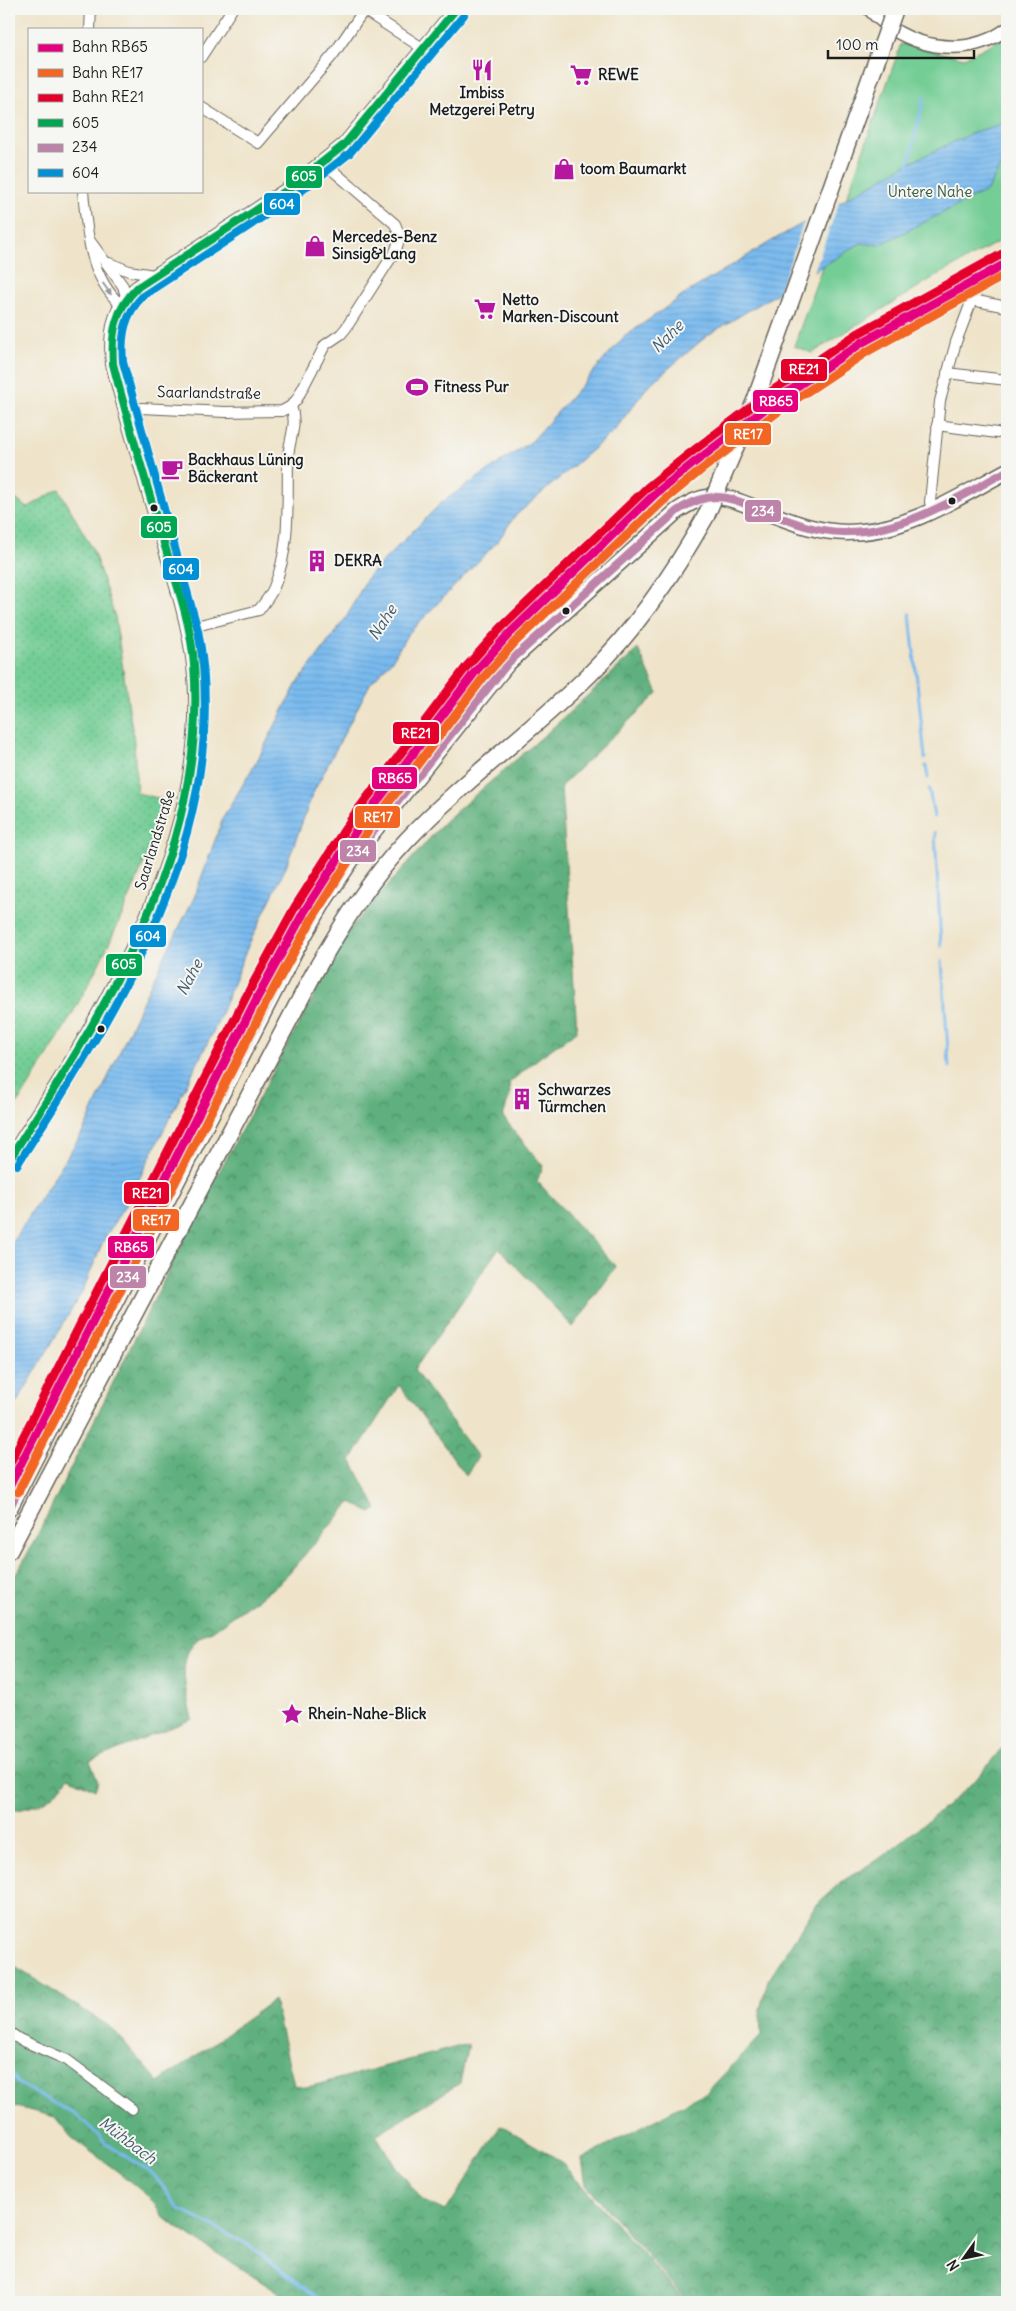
<svg xmlns="http://www.w3.org/2000/svg" width="1016" height="2311" font-family="Delius,sans-serif">
<style>
.grass{fill:url(#grass-dots);stroke:#487458}
.forest{fill:url(#forest-crowns);stroke:#3d664d}
.park{fill:#73cd95;stroke:#487458}
.water{fill:url(#water-rules);stroke:#4a6b85}
.pier{fill:#efe4ca}
.lines{fill:none;stroke-linecap:round;stroke-linejoin:round}
.stream{stroke:#79baee;stroke-width:3}
.minor-casing{stroke:#666259;stroke-width:12}
.tertiary-casing{stroke:#666259;stroke-width:15}
.secondary-casing{stroke:#666259;stroke-width:16}
.primary-casing{stroke:#666259;stroke-width:18}
.trunk-casing{stroke:#666259;stroke-width:19}
.minor{stroke:#fff;stroke-width:10}
.tertiary{stroke:#fff;stroke-width:12}
.secondary{stroke:#fff;stroke-width:14}
.primary{stroke:#fff;stroke-width:15}
.trunk{stroke:#fff;stroke-width:16}
.trunk-bridge-casing{stroke:#666259;stroke-width:19;stroke-linecap:butt}
.trunk-bridge{stroke:#fff;stroke-width:16}
.bus-1-casing{stroke:#f6f6f2;stroke-width:11}
.bus-2-casing{stroke:#f6f6f2;stroke-width:11}
.bus-3-casing{stroke:#f6f6f2;stroke-width:11}
.bus-1{stroke:#00a651;stroke-width:8}
.bus-2{stroke:#bd83a8;stroke-width:8}
.bus-3{stroke:#0090d3;stroke-width:8}
.rail-1-casing{stroke:#f6f6f2;stroke-width:12}
.rail-2-casing{stroke:#f6f6f2;stroke-width:12}
.rail-3-casing{stroke:#f6f6f2;stroke-width:12}
.rail-1{stroke:#e5007d;stroke-width:9}
.rail-2{stroke:#f26522;stroke-width:9}
.rail-3{stroke:#e4002b;stroke-width:9}
.oneway{fill:#999}
.bus-dot{fill:#1c1c1c;stroke:#f6f6f2;stroke-width:2}
.labels{text-anchor:middle;stroke-width:4;stroke-linejoin:round;paint-order:stroke}
.poi-label{font-size:15px;font-weight:bold;fill:#1c1c1c;stroke:#f6f6f2;text-anchor:start}
.park-label{font-size:15px;fill:#3a5a46;stroke:#f6f6f2}
.street-label{font-size:15px;fill:#1c1c1c;stroke:#f6f6f2}
.water-label{font-size:16px;font-style:italic;fill:#415b70;stroke:#f6f6f2}
.line-badge{stroke:#f6f6f2;stroke-width:2}
.badge-label{font-size:14px;text-anchor:middle;font-weight:bold;fill:#fff}
</style>
<defs>
<pattern id="grass-dots" width="8" height="8" patternUnits="userSpaceOnUse" patternTransform="scale(1.25)"><rect width="8" height="8" fill="#73cd95"/><path d="M2 2h.1M6 6h.1" fill="none" stroke="#63af80" stroke-width="1.8" stroke-linecap="round"/></pattern>
<pattern id="forest-crowns" width="20" height="18" patternUnits="userSpaceOnUse" patternTransform="scale(1.25)"><rect width="20" height="18" fill="#5eb07e"/><path d="M2 6a3 3 0 1 1 6 0M12 15a3 3 0 1 1 6 0" fill="none" stroke="#4d8e66"/></pattern>
<pattern id="water-rules" width="6" height="5" patternUnits="userSpaceOnUse" patternTransform="scale(1.25)"><rect width="6" height="5" fill="#79baee"/><path d="M0 2.5h6" fill="none" stroke="#689fcc"/></pattern>
</defs>
<rect width="100%" height="100%" fill="#f6f6f2"/>
<filter id="ink" filterUnits="userSpaceOnUse"><feTurbulence type="fractalNoise" baseFrequency=".02" numOctaves="2"/><feDisplacementMap in="SourceGraphic" scale="10" xChannelSelector="R" yChannelSelector="G"/><feConvolveMatrix kernelMatrix="1 2 1 2 8 2 1 2 1" color-interpolation-filters="sRGB"/></filter>
<filter id="wash" filterUnits="userSpaceOnUse"><feTurbulence type="fractalNoise" baseFrequency=".0096" numOctaves="4" result="noise"/><feDisplacementMap in="SourceGraphic" scale="20" xChannelSelector="R" yChannelSelector="G"/><feGaussianBlur stdDeviation="1.12" result="paint"/><feColorMatrix in="noise" values="0 0 0 0 0 0 0 0 0 0 0 0 0 0 0 0 0 1.4 0 .05"/><feComposite in="paint" operator="in"/></filter>
<g filter="url(#wash)">
<rect width="100%" height="100%" fill="#efe4ca"/>
<path class="grass" d="M59 489 93 550 115 617 134 742 137 793 162 799C157 818 153 837 147 854 112 948 64 1034 9 1116V494L27 508Z"/>
<g class="forest">
<path d="M638 649 658 693 561 786 577 1031 540 1057 509 1083 510 1094 503 1117 543 1166 537 1181 616 1267 573 1327 499 1248 414 1370 478 1457 466 1475 399 1385 351 1460 377 1509 371 1513 351 1502 279 1584 212 1631C172 1646 185 1687 192 1719L90 1761 98 1782 95 1790 69 1777C49 1802 40 1807 9 1811V1587L36 1538 199 1209 351 927 445 821 548 732Z"/>
<path d="M1007 1747V2302H688L586 2185 582 2159 707 2092 761 2035 760 2009 768 1980 817 1904 841 1882 883 1856 938 1813 973 1783 1001 1749Z"/>
<path d="M9 1963 112 2028 159 2082 274 2000 294 2085 308 2087 468 2044 460 2083 376 2135 394 2164 423 2201 446 2211 501 2125 559 2160 686 2302H293L179 2229 164 2217 149 2197 121 2174 71 2137 55 2117 9 2105Z"/>
</g>
<path class="park" d="M1007 36V237L931 279 812 353 794 346 901 44 964 58Z"/>
<path class="water" d="M1007 122V168L999 169 988 190 879 245 861 243 708 335 648 386 614 431 514 517 498 541 407 635 393 659 370 684 313 793 285 869 248 946 216 1026 129 1199 104 1239 83 1290 9 1416V1247L83 1132 152 981 194 898 223 818 258 759 296 685 346 618 368 576 442 502 532 441 624 337 688 292 775 239 909 163 975 132Z"/>
<path class="pier" d="M840 200 813 274 778 295 805 219Z"/>
<g class="lines">
<g class="stream">
<path d="M846 9V10"/>
<path d="M908 167 924 97"/>
<path d="M910 614 925 758"/>
<path d="M926 766 928 778"/>
<path d="M929 789 934 817"/>
<path d="M935 832 941 946"/>
<path d="M942 961 949 1067"/>
<path d="M9 2069 19 2084 78 2116 110 2146 154 2175 179 2209 247 2244 308 2291 327 2302"/>
</g>
</g>
</g>
<g filter="url(#ink)">
<g class="lines">
<g class="minor-casing">
<g id="minor">
<path d="M362 9 424 49"/>
<path d="M90 29 91 9"/>
<path d="M201 57 232 9"/>
<path d="M201 107 258 143 333 55 364 10"/>
<path d="M83 191C87 232 89 276 121 305"/>
<path d="M90 241 123 286 126 297"/>
<path d="M109 263 129 271 154 275"/>
<path d="M947 373 1007 380"/>
<path d="M125 412 141 408 225 412 282 411 291 406 297 399 325 345 341 334 346 328 396 250 400 236 395 224 323 162"/>
<path d="M937 425 997 433"/>
<path d="M932 510 930 502 940 401 956 342 972 300 1007 307"/>
<path d="M188 628 259 610C264 603 271 595 274 587 291 546 287 502 288 458 289 439 298 425 291 406"/>
<path d="M9 2032 19 2039 67 2060 132 2109"/>
</g>
</g>
<g class="tertiary-casing">
<path id="tertiary" d="M869 9C904 47 963 61 1007 29"/>
</g>
<g class="secondary-casing">
<path id="secondary" d="M9 1160C100 1021 214 838 194 665 189 621 175 579 162 537 145 479 128 422 113 364 110 334 113 307 138 287L290 188 344 145 456 9"/>
</g>
<g class="primary-casing">
<path id="primary" d="M9 1509 295 951 326 898 356 853 508 663 677 511C688 504 698 498 711 497 727 495 744 504 759 509 791 522 822 535 857 532 911 529 960 496 1007 471"/>
</g>
<g class="trunk-casing">
<path id="trunk" d="M9 1551 314 973C341 926 370 879 407 840 464 780 531 732 590 674 637 628 674 573 706 516"/>
</g>
<use href="#minor" class="minor"/>
<use href="#tertiary" class="tertiary"/>
<use href="#secondary" class="secondary"/>
<use href="#primary" class="primary"/>
<use href="#trunk" class="trunk"/>
<g class="trunk-bridge-casing">
<path id="trunk-bridge" d="M706 516 755 401 895 9"/>
</g>
<use href="#trunk-bridge" class="trunk-bridge"/>
<g class="bus-1-casing">
<path id="bus-1" d="M9 1160C104 1012 209 848 194 665 191 621 175 579 162 537 145 479 128 422 113 364 111 333 115 309 138 287L290 188 344 145 456 9"/>
</g>
<g class="bus-2-casing">
<path id="bus-2" d="M9 1509 295 951 326 898 356 853 508 663 677 511C689 503 701 497 716 497 729 497 741 502 753 507 782 518 812 532 844 532 904 533 957 498 1007 471"/>
</g>
<g class="bus-3-casing">
<path id="bus-3" d="M17 1165C119 1008 235 826 198 630L123 362C121 336 124 314 144 295L295 196 350 153 464 15"/>
</g>
<use href="#bus-1" class="bus-1"/>
<use href="#bus-2" class="bus-2"/>
<use href="#bus-3" class="bus-3"/>
<g class="rail-1-casing">
<path id="rail-1" d="M9 1487 258 996 304 912 362 821 475 672 508 635 655 494 695 462 778 399 863 342 1007 263"/>
</g>
<g class="rail-2-casing">
<path id="rail-2" d="M18 1492 267 1001 313 917 370 827 483 678 515 642 662 502 701 470 784 407 868 351 1007 274"/>
</g>
<g class="rail-3-casing">
<path id="rail-3" d="M9 1465 249 991 295 907 354 815 467 666 501 628 648 487 689 454 772 391 857 334 1002 254"/>
</g>
<use href="#rail-1" class="rail-1"/>
<use href="#rail-2" class="rail-2"/>
<use href="#rail-3" class="rail-3"/>
</g>
<defs><path id="oneway-solid" d="M-6-.8H1V-3.2L6.5 0L1 3.2V.8H-6Z" transform="scale(1.25)"/></defs>
<use class="oneway" href="#oneway-solid" transform="translate(107 289) rotate(54)"/>
</g>
<defs>
<g id="restaurant-bare" transform="scale(1.725)"><path d="M-5-6h1v4h1v-4h1v4h1v-4h1v5L-1.5 .5V6h-2V.5L-5-1ZM5-6V6H3V1.5H1.5Q1.5-4 5-6Z" fill="#b5179e" stroke="#f6f6f2" stroke-width="2.5" paint-order="stroke"/></g>
<g id="supermarket-bare" transform="scale(1.725)"><path d="M-6-5.5h2.5l.6 2H6L4.5 2H-2.5L-4.4-4H-6ZM-1.5 3.2a1.3 1.3 0 1 0 .1 0ZM3 3.2a1.3 1.3 0 1 0 .1 0Z" fill="#b5179e" stroke="#f6f6f2" stroke-width="2.5" paint-order="stroke"/></g>
<g id="shop-bare" transform="scale(1.725)"><path d="M-5-2.5h2.3a2.7 3.5 0 0 1 5.4 0H5L5.5 6h-11ZM-1.5-2.5h3a1.5 2.3 0 0 0-3 0Z" fill="#b5179e" stroke="#f6f6f2" stroke-width="2.5" paint-order="stroke"/></g>
<g id="stadium-bare" transform="scale(1.725)"><path d="M0-5a6.5 5 0 1 0 0 10a6.5 5 0 1 0 0-10ZM-3.5-1.8h7v3.6h-7Z" fill="#b5179e" stroke="#f6f6f2" stroke-width="2.5" paint-order="stroke"/></g>
<g id="cafe-bare" transform="scale(1.725)"><path d="M-5.5-4.5H6V0H3Q3 3.5 0 3.5H-2.5Q-5.5 3.5-5.5 0ZM3-3.2v2h1.7v-2ZM-6 4.5H4V6H-6Z" fill="#b5179e" stroke="#f6f6f2" stroke-width="2.5" paint-order="stroke"/></g>
<g id="building-bare" transform="scale(1.725)"><path d="M-4-6H4V6H1V3H-1V6H-4ZM-2.5-4.3h1.7v1.8h-1.7ZM.8-4.3h1.7v1.8H.8ZM-2.5-1h1.7V.8h-1.7ZM.8-1h1.7V.8H.8Z" fill="#b5179e" stroke="#f6f6f2" stroke-width="2.5" paint-order="stroke"/></g>
<g id="sight-bare" transform="scale(1.725)"><path d="M0-6L1.8-2.2L6-1.7L2.9 1.2L3.7 5.4L0 3.3L-3.7 5.4L-2.9 1.2L-6-1.7L-1.8-2.2Z" fill="#b5179e" stroke="#f6f6f2" stroke-width="2.5" paint-order="stroke"/></g>
</defs>
<g fill-rule="evenodd">
<use href="#restaurant-bare" x="482" y="70"/>
<use href="#supermarket-bare" x="581" y="75"/>
<use href="#shop-bare" x="564" y="169"/>
<use href="#shop-bare" x="315" y="246"/>
<use href="#supermarket-bare" x="485" y="309"/>
<use href="#stadium-bare" x="417" y="387"/>
<use href="#cafe-bare" x="172" y="469"/>
<use href="#building-bare" x="317" y="561"/>
<use href="#building-bare" x="522" y="1099"/>
<use href="#sight-bare" x="292" y="1714"/>
</g>
<g class="bus-dot">
<circle cx="952" cy="501" r="4.5"/>
<circle cx="154" cy="508" r="4.5"/>
<circle cx="566" cy="611" r="4.5"/>
<circle cx="101" cy="1029" r="4.5"/>
</g>
<g class="labels">
<g class="poi-label">
<text x="598" y="80">REWE</text>
<text x="482" y="98" text-anchor="middle">Imbiss<tspan x="482" dy="17">Metzgerei Petry</tspan></text>
<text x="580" y="174">toom Baumarkt</text>
<text x="332" y="242">Mercedes-Benz<tspan x="332" dy="17">Sinsig&amp;Lang</tspan></text>
<text x="502" y="305">Netto<tspan x="502" dy="17">Marken-Discount</tspan></text>
<text x="434" y="392">Fitness Pur</text>
<text x="188" y="465">Backhaus Lüning<tspan x="188" dy="17">Bäckerant</tspan></text>
<text x="334" y="566">DEKRA</text>
<text x="538" y="1095">Schwarzes<tspan x="538" dy="17">Türmchen</tspan></text>
<text x="308" y="1719">Rhein-Nahe-Blick</text>
</g>
<g class="park-label">
<text x="930" y="197">Untere Nahe</text>
</g>
<g class="street-label">
<text transform="translate(209 393) rotate(1)" y="5">Saarlandstraße</text>
<text transform="translate(155 840) rotate(-73)" y="5">Saarlandstraße</text>
</g>
<g class="water-label">
<text transform="translate(667 336) rotate(-45)" y="6">Nahe</text>
<text transform="translate(382 622) rotate(-57)" y="6">Nahe</text>
<text transform="translate(189 977) rotate(-62)" y="6">Nahe</text>
<text transform="translate(128 2140) rotate(37)" y="6">Mühbach</text>
</g>
</g>
<g class="line-badge">
<rect x="285" y="165" width="38" height="24" rx="5" fill="#00a651"/>
<rect x="263" y="192" width="38" height="24" rx="5" fill="#0090d3"/>
<rect x="780" y="358" width="48" height="24" rx="5" fill="#e4002b"/>
<rect x="752" y="389" width="47" height="24" rx="5" fill="#e5007d"/>
<rect x="724" y="422" width="48" height="24" rx="5" fill="#f26522"/>
<rect x="744" y="499" width="38" height="24" rx="5" fill="#bd83a8"/>
<rect x="140" y="515" width="38" height="24" rx="5" fill="#00a651"/>
<rect x="162" y="557" width="38" height="24" rx="5" fill="#0090d3"/>
<rect x="392" y="721" width="48" height="24" rx="5" fill="#e4002b"/>
<rect x="371" y="766" width="47" height="24" rx="5" fill="#e5007d"/>
<rect x="354" y="805" width="47" height="24" rx="5" fill="#f26522"/>
<rect x="339" y="839" width="38" height="24" rx="5" fill="#bd83a8"/>
<rect x="129" y="924" width="38" height="24" rx="5" fill="#0090d3"/>
<rect x="105" y="953" width="38" height="24" rx="5" fill="#00a651"/>
<rect x="123" y="1181" width="47" height="24" rx="5" fill="#e4002b"/>
<rect x="132" y="1208" width="48" height="24" rx="5" fill="#f26522"/>
<rect x="107" y="1235" width="48" height="24" rx="5" fill="#e5007d"/>
<rect x="109" y="1265" width="38" height="24" rx="5" fill="#bd83a8"/>
</g>
<g class="badge-label">
<text x="304" y="181">605</text>
<text x="282" y="209">604</text>
<text x="804" y="374">RE21</text>
<text x="776" y="406">RB65</text>
<text x="748" y="439">RE17</text>
<text x="763" y="516">234</text>
<text x="159" y="532">605</text>
<text x="181" y="574">604</text>
<text x="416" y="738">RE21</text>
<text x="395" y="783">RB65</text>
<text x="378" y="822">RE17</text>
<text x="358" y="856">234</text>
<text x="148" y="941">604</text>
<text x="124" y="969">605</text>
<text x="147" y="1198">RE21</text>
<text x="156" y="1225">RE17</text>
<text x="131" y="1252">RB65</text>
<text x="128" y="1282">234</text>
</g>
<rect width="1016" height="2311" fill="none" stroke="#f6f6f2" stroke-width="30"/>
<rect x="28" y="28" width="175" height="165" fill="#f6f6f2" stroke="#9f9f9c"/>
<rect x="38" y="44" width="25" height="8" fill="#e5007d" stroke="#9f9f9c"/>
<text x="72" y="52" font-size="15" fill="#1c1c1c">Bahn RB65</text>
<rect x="38" y="69" width="25" height="8" fill="#f26522" stroke="#9f9f9c"/>
<text x="72" y="78" font-size="15" fill="#1c1c1c">Bahn RE17</text>
<rect x="38" y="94" width="25" height="8" fill="#e4002b" stroke="#9f9f9c"/>
<text x="72" y="102" font-size="15" fill="#1c1c1c">Bahn RE21</text>
<rect x="38" y="119" width="25" height="8" fill="#00a651" stroke="#9f9f9c"/>
<text x="72" y="128" font-size="15" fill="#1c1c1c">605</text>
<rect x="38" y="144" width="25" height="8" fill="#bd83a8" stroke="#9f9f9c"/>
<text x="72" y="152" font-size="15" fill="#1c1c1c">234</text>
<rect x="38" y="169" width="25" height="8" fill="#0090d3" stroke="#9f9f9c"/>
<text x="72" y="178" font-size="15" fill="#1c1c1c">604</text>
<g transform="translate(964 2258) rotate(237)" stroke="#f6f6f2" stroke-width="4" paint-order="stroke">
<path d="M0-4L9 19L0 12L-9 19Z" fill="#1c1c1c"/>
<text y="-8" font-size="14" font-weight="bold" text-anchor="middle" fill="#1c1c1c">N</text>
</g>
<path d="M828 50v8h146v-8" fill="none" stroke="#1c1c1c" stroke-width="2.5"/>
<text x="836" y="50" font-size="15" fill="#1c1c1c" stroke="#f6f6f2" stroke-width="4" paint-order="stroke">100 m</text>
</svg>
